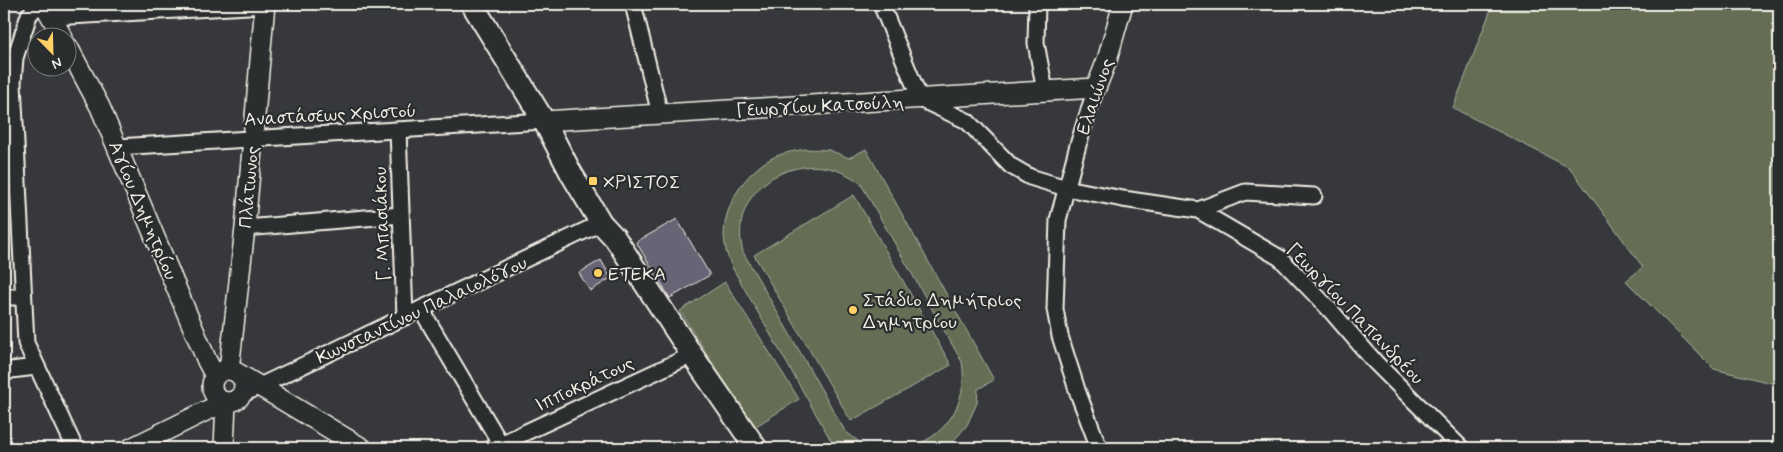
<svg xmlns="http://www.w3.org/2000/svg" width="1783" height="452" font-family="Mynerve,sans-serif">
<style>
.green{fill:#656e54;stroke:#acb09e}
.building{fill:#686475;stroke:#f4f1e8}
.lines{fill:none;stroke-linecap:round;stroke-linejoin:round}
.minor-casing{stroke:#f4f1e8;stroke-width:19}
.tertiary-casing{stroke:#f4f1e8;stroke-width:22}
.secondary-casing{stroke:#f4f1e8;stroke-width:25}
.minor{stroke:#2a2d2e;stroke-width:15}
.tertiary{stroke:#2a2d2e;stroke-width:19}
.secondary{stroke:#2a2d2e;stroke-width:21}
.poi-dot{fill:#ffd166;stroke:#2a2d2e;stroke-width:2}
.labels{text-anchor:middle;stroke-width:4.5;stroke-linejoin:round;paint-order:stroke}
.street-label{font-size:19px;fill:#f4f1e8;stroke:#2a2d2e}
.poi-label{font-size:19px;fill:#f4f1e8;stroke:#2a2d2e;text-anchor:start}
</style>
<rect width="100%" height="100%" fill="#36383c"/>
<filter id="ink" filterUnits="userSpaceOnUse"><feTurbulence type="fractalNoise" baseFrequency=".02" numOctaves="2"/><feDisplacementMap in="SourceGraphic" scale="10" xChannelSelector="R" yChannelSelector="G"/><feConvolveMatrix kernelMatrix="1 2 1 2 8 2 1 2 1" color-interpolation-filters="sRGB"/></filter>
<g filter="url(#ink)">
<g class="green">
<path d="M1493 4H1779V385L1714 369 1626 281 1643 267 1570 168 1453 108Z"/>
<path d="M806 149 829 150 849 158 866 149 994 380 978 389 977 403 967 425 958 436 947 446 942 448H903C945 441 969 403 962 362L861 184C810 141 725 182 743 252L845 431 862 444 875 448H839L833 444 732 267C729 260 726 253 725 245 719 212 743 173 772 158 782 153 794 151 806 149Z"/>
<path d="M854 195 951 365 851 421 754 255Z"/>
<path d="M725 282 799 399 753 428 680 311Z"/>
</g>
<g class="building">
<path d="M677 219 710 275 670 298 636 242Z"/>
<path d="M601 260 611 278 590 291 579 273Z"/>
</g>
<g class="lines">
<g class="minor-casing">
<g id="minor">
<path d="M39 4 29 15 15 58 13 83 26 343 75 448"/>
<path d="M633 4 660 114"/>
<path d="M881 4 920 99 967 121 1011 166 1030 177 1066 188 1123 199 1198 210 1280 258 1331 311 1375 362 1461 448"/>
<path d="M1037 4 1036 43 1045 91"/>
<path d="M52 17 264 5"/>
<path d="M1096 88 1078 145 1058 220 1055 309 1060 336 1078 393 1099 448"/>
<path d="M398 130 405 317"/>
<path d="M117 147 544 121"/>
<path d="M1198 210 1245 192 1314 196"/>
<path d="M245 228 401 215"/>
<path d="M4 297H23"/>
<path d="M421 309 503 448"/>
<path d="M4 374 11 370 36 367"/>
<path d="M241 395 601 223"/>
<path d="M492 448 692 355"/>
</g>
</g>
<g class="tertiary-casing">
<g id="tertiary">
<path d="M44 4 63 38"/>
<path d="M68 47 100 107 207 361 215 376"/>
<path d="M544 121 1096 88 1107 60 1123 4"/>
<path d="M229 370 245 228 265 4"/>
<circle cx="228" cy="386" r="16"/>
<path d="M239 374 362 448"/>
<path d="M131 448 224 402"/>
<path d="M224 448 226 402"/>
</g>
</g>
<g class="secondary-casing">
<path id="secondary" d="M472 4 544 121 571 173 601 223 615 238 692 355 756 448"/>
</g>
<use href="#minor" class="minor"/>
<use href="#tertiary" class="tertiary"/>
<use href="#secondary" class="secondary"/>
</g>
</g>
<g class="poi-dot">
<rect x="588" y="176" width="10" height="10" rx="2.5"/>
<circle cx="598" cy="273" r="5"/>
<circle cx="853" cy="310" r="5"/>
</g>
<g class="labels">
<g class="street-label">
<text transform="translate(1094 96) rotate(-71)" y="7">Ελαιώνος</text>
<text transform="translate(820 105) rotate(-3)" y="7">Γεωργίου Κατσούλη</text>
<text transform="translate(330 114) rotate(-3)" y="7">Αναστάσεως Χριστού</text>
<text transform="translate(248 187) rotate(-85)" y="7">Πλάτωνος</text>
<text transform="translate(144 210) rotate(67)" y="7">Αγίου Δημητρίου</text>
<text transform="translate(381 224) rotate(-92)" y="7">Γ. Μπασιάκου</text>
<text transform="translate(421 309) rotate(-25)" y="7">Κωνσταντίνου Παλαιολόγου</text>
<text transform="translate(1356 313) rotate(46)" y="7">Γεωργίου Παπανδρέου</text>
<text transform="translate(584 383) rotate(-25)" y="7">Ιπποκράτους</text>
</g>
<g class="poi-label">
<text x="603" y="188">ΧΡΙΣΤΟΣ</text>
<text x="608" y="280">ΕΤΕΚΑ</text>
<text x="863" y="306">Στάδιο Δημήτριος<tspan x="863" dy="22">Δημητρίου</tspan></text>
</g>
</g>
<rect width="1783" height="452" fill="none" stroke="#2a2d2e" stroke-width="20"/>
<rect x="10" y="10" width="1763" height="432" fill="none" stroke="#f4f1e8" stroke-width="2" filter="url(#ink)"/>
<g transform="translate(52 52) rotate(157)"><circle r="24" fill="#2a2d2e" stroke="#7b7b78"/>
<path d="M0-4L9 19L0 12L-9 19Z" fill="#ffd166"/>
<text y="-8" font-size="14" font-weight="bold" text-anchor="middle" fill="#f4f1e8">N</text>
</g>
</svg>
